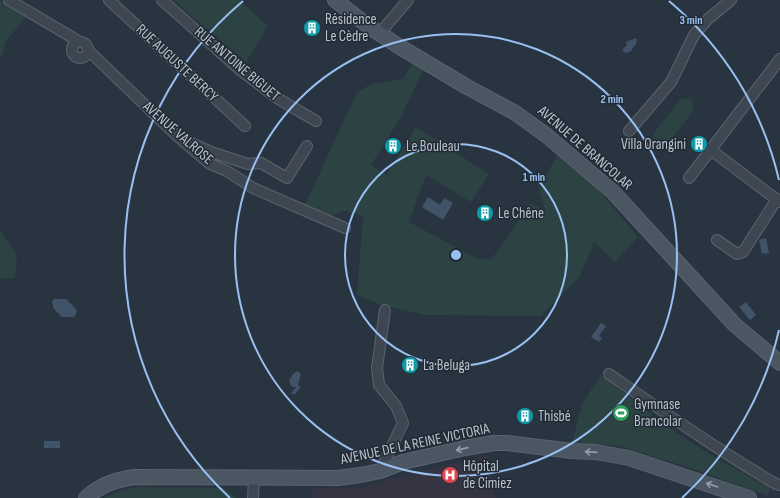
<svg xmlns="http://www.w3.org/2000/svg" width="780" height="498" font-family="'Sofia Sans Condensed',sans-serif">
<style>
.medical{fill:#353442}
.green{fill:#2c4243}
.water{fill:#405369}
.lines{fill:none;stroke-linecap:round;stroke-linejoin:round}
.street-casing{stroke:#5b646e;stroke-width:12}
.secondary-casing{stroke:#5b646e;stroke-width:16}
.street{stroke:#3d4651;stroke-width:10}
.secondary{stroke:#4b5663;stroke-width:14}
.oneway{stroke:#939ca7}
.ring{fill:none;stroke:#98c0f1;stroke-width:2}
.labels{text-anchor:middle;dominant-baseline:central;stroke-width:3;stroke-linejoin:round;paint-order:stroke}
.poi-label{font-size:15px;fill:#bac1cb;stroke:#212b36;text-anchor:start}
.street-label{font-size:15px;fill:#bac1cb;stroke:#212b36}
.centre{fill:#98c0f1;stroke:#212b36;stroke-width:2}
.ring-label{font-size:12px;text-anchor:middle;font-weight:bold;fill:#98c0f1;stroke:#212b36;stroke-width:3;stroke-linejoin:round;paint-order:stroke}
</style>
<rect width="100%" height="100%" fill="#293441"/>
<!-- medical -->
<path class="medical" d="M 489,455 L 494,493 L 496,498 L 312,498 L 312,488 L 361,488 L 386,480 Z"/>
<!-- green -->
<path class="green" d="M 0,0 L 27,16 L 6,41 C 3,48 5,51 0,58 Z
M 173,0 L 239,0 L 268,26 L 246,62 Z
M 412,64 L 423,70 L 401,117 L 371,165 L 386,175 L 416,127 L 489,174 L 471,202 L 426,175 L 409,222 L 476,258 L 491,260 L 531,203 L 545,210 L 539,189 L 557,155 L 597,188 L 638,237 L 615,262 L 594,242 L 580,276 L 541,316 L 426,315 L 382,305 L 357,295 L 363,216 L 345,211 L 329,216 L 304,207 L 357,92 L 372,84 L 403,79 Z
M 689,98 L 692,101 L 694,110 L 666,146 L 656,146 C 652,142 653,138 654,133 L 679,101 L 682,99 Z
M 0,231 L 17,254 L 15,278 L 0,279 Z
M 601,375 L 665,425 L 711,455 L 770,488 L 768,496 L 690,468 L 619,446 L 572,442 L 583,402 Z
M 137,487 L 224,488 L 236,498 L 105,498 L 116,492 Z"/>
<!-- water -->
<path class="water" d="M 636,38 L 637,42 L 631,51 L 626,53 L 622,50 L 627,45 L 626,42 Z
M 428,197 L 440,205 L 444,198 L 453,203 L 443,220 L 422,207 Z
M 766,238 L 769,253 L 762,254 L 759,240 Z
M 54,299 L 66,299 L 75,308 L 77,312 L 74,317 L 62,317 L 54,309 L 52,302 Z
M 746,302 L 756,315 L 750,320 L 739,307 Z
M 601,323 L 606,326 L 599,336 L 602,338 L 599,342 L 591,337 Z
M 297,371 L 301,374 L 298,385 L 301,387 L 295,394 L 291,394 L 296,387 L 292,387 L 289,381 L 293,374 Z
M 44,441 L 60,441 L 60,448 L 44,448 Z"/>
<g class="lines">
<!-- street casing -->
<g class="street-casing">
<path id="street" d="M 9,0 L 80,42
M 109,0 L 245,126
M 162,0 L 239,69 L 277,98 L 316,121
M 379,34 L 408,0
M72 50a8 8 0 1 1 16 0a8 8 0 1 1-16 0Z
M 89,51 L 177,136 L 210,164 L 227,171 L 253,188 L 345,228
M 629,131 L 671,82 L 694,35 L 708,19 L 731,0
M 189,142 L 211,152 L 248,164 L 261,163 L 287,178 L 307,146
M 711,150 L 780,202
M 689,178 L 780,59
M 717,240 L 737,254 L 743,252 L 777,199
M 609,374 C 664,412 718,450 776,484 L 780,485
M 380,471 L 403,423 L 396,406 L 379,385 L 377,368 L 385,310
M 253,498 L 254,478"/>
</g>
<!-- secondary casing -->
<g class="secondary-casing">
<path id="secondary" d="M 335,0 L 368,26 L 400,47 L 469,88 L 514,112 L 546,135 L 613,192 L 735,325 L 780,363
M 86,498 C 100,485 115,480 134,477 L 338,478 L 361,475 L 380,471 L 403,462 L 465,448 L 494,443 L 507,443 L 572,451 L 596,452 L 629,458 L 749,498"/>
</g>
<!-- street -->
<use href="#street" class="street"/>
<!-- secondary -->
<use href="#secondary" class="secondary"/>
</g>
<!-- one-way arrows -->
<defs><path id="oneway-shaft" d="M-6 0H5M1.5-3L5.5 0L1.5 3" fill="none" stroke-width="1.6" stroke-linecap="round" stroke-linejoin="round"/></defs>
<g class="oneway">
<use href="#oneway-shaft" transform="translate(462 449) rotate(167)"/>
<use href="#oneway-shaft" transform="translate(591 452) rotate(-176)"/>
<use href="#oneway-shaft" transform="translate(712 485) rotate(-161)"/>
</g>
<!-- distance rings -->
<g class="ring">
<circle cx="456" cy="255" r="111"/>
<circle cx="456" cy="255" r="221"/>
<path d="M779 330A332 332 0 0 1 682 498M230 498A332 332 0 0 1 243 1M669 1A332 332 0 0 1 779 180"/>
</g>
<!-- icons -->
<defs>
<g id="building-disc" transform="scale(0.9)"><circle r="9.5" fill="#0f9aa8" stroke="#212b36"/><path d="M-4-6H4V6H1V3H-1V6H-4ZM-2.5-4.3h1.7v1.8h-1.7ZM.8-4.3h1.7v1.8H.8ZM-2.5-1h1.7V.8h-1.7ZM.8-1h1.7V.8H.8Z" fill="#fff"/></g>
<g id="stadium-disc" transform="scale(0.9)"><circle r="9.5" fill="#2e9e5b" stroke="#212b36"/><path d="M0-5a6.5 5 0 1 0 0 10a6.5 5 0 1 0 0-10ZM-3.5-1.8h7v3.6h-7Z" fill="#fff"/></g>
<g id="hospital-disc" transform="scale(0.9)"><circle r="9.5" fill="#e0444e" stroke="#212b36"/><path d="M-5-5h3v3.5h4V-5h3V5h-3V1.5h-4V5h-3Z" fill="#fff"/></g>
</defs>
<g fill-rule="evenodd">
<use href="#building-disc" x="312" y="28"/>
<use href="#building-disc" x="699" y="144"/>
<use href="#building-disc" x="393" y="146"/>
<use href="#building-disc" x="485" y="213"/>
<use href="#building-disc" x="410" y="365"/>
<use href="#stadium-disc" x="621" y="413"/>
<use href="#building-disc" x="525" y="416"/>
<use href="#hospital-disc" x="450" y="475"/>
</g>
<g class="labels">
<!-- poi labels -->
<g class="poi-label">
<text x="325" y="19">Résidence<tspan x="325" dy="17">Le Cèdre</tspan></text>
<text x="686" y="144" text-anchor="end">Villa Orangini</text>
<text x="406" y="146">Le Bouleau</text>
<text x="498" y="213">Le Chêne</text>
<text x="423" y="365">La Beluga</text>
<text x="634" y="404">Gymnase<tspan x="634" dy="17">Brancolar</tspan></text>
<text x="538" y="416">Thisbé</text>
<text x="463" y="466">Hôpital<tspan x="463" dy="17">de Cimiez</tspan></text>
</g>
<!-- street labels -->
<g class="street-label">
<text transform="translate(177 63) rotate(43)">RUE AUGUSTE BERCY</text>
<text transform="translate(237 64) rotate(40)">RUE ANTOINE BIGUET</text>
<text transform="translate(178 133) rotate(41)">AVENUE VALROSE</text>
<text transform="translate(585 148) rotate(41)">AVENUE DE BRANCOLAR</text>
<text transform="translate(415 444) rotate(-12)">AVENUE DE LA REINE VICTORIA</text>
</g>
</g>
<circle cx="456" cy="255" r="6" class="centre"/>
<g class="ring-label">
<text x="691" y="24">3 min</text>
<text x="612" y="103">2 min</text>
<text x="534" y="181">1 min</text>
</g>
</svg>
